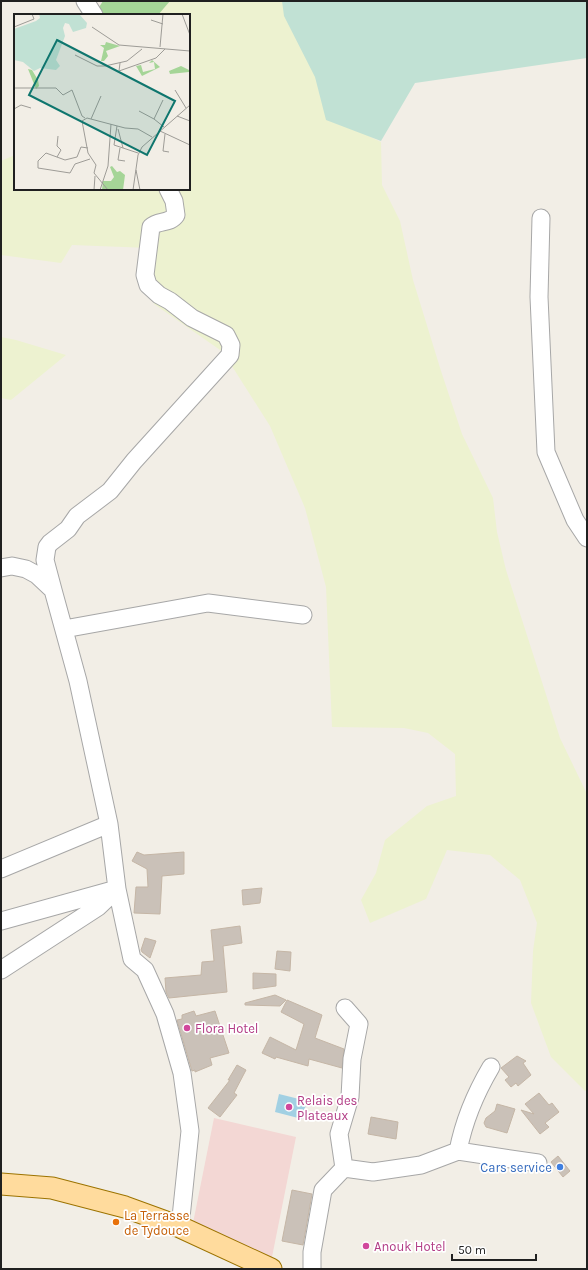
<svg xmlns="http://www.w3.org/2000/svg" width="588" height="1270" font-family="Karla,sans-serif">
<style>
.commercial{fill:#f3d7d4}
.farmland{fill:#edf2d0}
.forest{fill:#a5d597}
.wetland{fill:#c1e1d4}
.water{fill:#a2d0e3}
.building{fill:#cac1b8;stroke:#c5b6a6}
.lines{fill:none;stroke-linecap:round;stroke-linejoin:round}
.minor-casing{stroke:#a7a7a7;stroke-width:19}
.major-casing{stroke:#9c7300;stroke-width:23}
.minor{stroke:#fff;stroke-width:17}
.major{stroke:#ffdb9d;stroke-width:21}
.hotel-dot{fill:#d1479c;stroke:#fff;stroke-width:1.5}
.shop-dot{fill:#3f7fe0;stroke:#fff;stroke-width:1.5}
.food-dot{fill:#e8710a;stroke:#fff;stroke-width:1.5}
.labels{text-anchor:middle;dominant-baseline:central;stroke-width:3.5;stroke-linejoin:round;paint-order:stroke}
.hotel-label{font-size:13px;fill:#b23c85;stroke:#fff;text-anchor:start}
.shop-label{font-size:13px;fill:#366cbe;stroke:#fff;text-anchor:end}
.food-label{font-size:13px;fill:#c56008;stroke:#fff;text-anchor:start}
.inset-road{fill:none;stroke:#9e9c97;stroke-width:1}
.view{fill:#0f766e;fill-opacity:0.15;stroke:#0f766e;stroke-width:2}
.inset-edge{fill:none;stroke:#202020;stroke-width:2}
</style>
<rect width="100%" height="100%" fill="#f2eee6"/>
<!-- commercial -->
<path class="commercial" d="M 214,1118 L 296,1137 L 271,1262 L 192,1228 Z"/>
<!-- farmland -->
<path class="farmland" d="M 168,1 L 287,1 L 317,75 L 328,116 L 381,142 L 382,185 L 400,221 L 413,280 L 441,371 L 462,434 L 493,498 L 497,532 L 506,570 L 560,738 L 587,794 L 587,1090 L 585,1091 L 551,1057 L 531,1003 L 533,951 L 537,923 L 520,880 L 490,855 L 447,850 L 426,899 L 370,923 L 361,900 L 376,873 L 385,840 L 427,806 L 456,796 L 455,754 L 428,733 L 404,728 L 332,727 L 326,587 L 305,508 L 270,426 L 223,352 L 154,304 L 149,248 L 72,245 L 61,263 L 1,255 L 1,161 L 15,155 L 15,189 L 189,189 L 189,15 L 156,15 Z
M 1,337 L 16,340 L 66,355 L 11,400 L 1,398 Z"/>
<!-- forest -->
<path class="forest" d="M 103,1 L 170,1 L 158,15 L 94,15 Z"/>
<!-- wetland -->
<path class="wetland" d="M 282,1 L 587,1 L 587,58 L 415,83 L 381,141 L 326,120 L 315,77 L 284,16 Z"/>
<!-- water -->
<path class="water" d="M 279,1094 L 307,1101 L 302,1119 L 275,1112 Z"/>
<!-- building -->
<path class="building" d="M 137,852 L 144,855 L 184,852 L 184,874 L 162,876 L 160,914 L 134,913 L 136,887 L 148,887 L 147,869 L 132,861 Z
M 262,888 L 260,903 L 243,905 L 242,890 Z
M 240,926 L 242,943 L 223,946 L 227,992 L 169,998 L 166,992 L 165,978 L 201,975 L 202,962 L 214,961 L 211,930 Z
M 145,938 L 156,941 L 150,958 L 142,952 L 141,950 Z
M 277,951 L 291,952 L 290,971 L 275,969 Z
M 253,973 L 276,974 L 276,986 L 253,989 Z
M 275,995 L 286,1000 L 280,1006 L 245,1005 L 245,1003 Z
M 287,1000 L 322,1015 L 315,1038 L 344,1049 L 342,1068 L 309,1059 L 308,1066 L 276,1057 L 275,1059 L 262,1053 L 270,1037 L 296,1050 L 304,1024 L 281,1012 Z
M 194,1011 L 196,1016 L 215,1011 L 229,1053 L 210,1058 L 212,1065 L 195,1072 L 195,1070 L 192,1071 L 177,1020 L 182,1019 L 182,1015 Z
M 517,1056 L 526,1061 L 523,1063 L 531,1075 L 518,1086 L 516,1083 L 511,1087 L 505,1080 L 509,1077 L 501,1068 Z
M 237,1065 L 246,1070 L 234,1093 L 237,1095 L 220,1117 L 208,1108 L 230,1080 L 228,1080 Z
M 539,1093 L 549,1105 L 552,1103 L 559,1112 L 545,1123 L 549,1127 L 540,1134 L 521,1110 L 534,1114 L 525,1104 Z
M 497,1104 L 515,1109 L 507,1133 L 486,1127 L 484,1123 L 486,1118 L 495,1111 Z
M 371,1117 L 398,1122 L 396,1139 L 368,1134 Z
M 558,1156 L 570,1171 L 563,1177 L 551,1162 Z
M 292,1190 L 312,1194 L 303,1245 L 282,1241 Z"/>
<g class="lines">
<!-- minor casing -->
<g class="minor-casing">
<path id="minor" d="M 85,1 L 94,15
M 541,218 L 539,297 L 546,452 L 575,520 L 587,538
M 1,568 L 12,566 L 26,569 L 37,575 L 53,590 L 78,681 L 109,824 L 117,889 L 132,959 L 145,970 L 165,1014 L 182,1073 L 190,1131 L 180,1227
M 53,590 L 45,560 L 47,547 L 50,543 L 68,529 L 77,516 L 110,491 L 134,461 L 230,355 L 231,345 L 226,335 L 192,318 L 170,301 L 159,295 L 148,285 L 145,275 L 151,227 C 158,220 170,224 176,215 L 174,201 L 168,189
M 64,629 L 208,603 L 303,615
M 1,869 L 109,824
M 1,921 L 113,890
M 1,970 L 98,907 L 117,889
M 458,1151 C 464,1120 475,1094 491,1067
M 344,1168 L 339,1134 L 350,1097 L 352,1059 L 359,1024 L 345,1008
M 312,1269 L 312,1252 L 323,1190 L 344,1168 L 373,1172 L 421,1165 L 458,1151 L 538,1163"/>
</g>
<!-- major casing -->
<g class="major-casing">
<path id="major" d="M 1,1184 L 52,1188 L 125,1207 L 180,1227 L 271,1269"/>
</g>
<!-- minor -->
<use href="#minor" class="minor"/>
<!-- major -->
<use href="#major" class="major"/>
</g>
<!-- markers -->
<g class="hotel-dot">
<circle cx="187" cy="1028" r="4"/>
<circle cx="289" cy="1107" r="4"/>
<circle cx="366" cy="1246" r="4"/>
</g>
<circle class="shop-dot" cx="560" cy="1167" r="4"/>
<circle class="food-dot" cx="116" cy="1222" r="4"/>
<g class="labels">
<!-- hotel labels -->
<g class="hotel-label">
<text x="195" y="1028">Flora Hotel</text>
<text x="297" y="1100">Relais des<tspan x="297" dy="15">Plateaux</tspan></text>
<text x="374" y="1246">Anouk Hotel</text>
</g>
<!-- shop labels -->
<g class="shop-label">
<text x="552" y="1167">Cars service</text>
</g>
<!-- food labels -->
<g class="food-label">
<text x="124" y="1215">La Terrasse<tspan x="124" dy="15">de Tydouce</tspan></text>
</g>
</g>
<!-- overview -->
<g transform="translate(14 14)">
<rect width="176" height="176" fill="#f2eee6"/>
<path d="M 92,28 L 106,32 L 92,37 L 94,42 L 90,47 L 87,47 L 90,34 L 86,31 L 91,31 ZM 138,46 L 146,53 L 128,62 L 122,52 L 127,51 L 129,58 L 141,55 L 140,48 L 135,49 ZM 167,52 L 175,56 L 175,58 L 156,60 L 155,57 ZM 14,55 L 18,56 L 24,66 L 25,72 L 22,75 ZM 98,152 L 103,158 L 106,157 L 111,161 L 109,176 L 88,176 L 89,167 L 97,167 L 100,163 L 96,153 Z" fill="#a5d597"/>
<path d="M 25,0 L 65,0 L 73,9 L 72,14 L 59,18 L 55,10 L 51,9 L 49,14 L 51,22 L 42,46 L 46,52 L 42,56 L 26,54 L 20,57 L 9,48 L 0,46 L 0,15 L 22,7 L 26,4 Z" fill="#c1e1d4"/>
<path class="inset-road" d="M 168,0 L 176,21M 137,6 L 149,10M 0,13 L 20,5 L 18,0M 78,13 L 105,31 L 176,37M 146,33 L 149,0M 61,41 L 83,52 L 91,52 L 113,47 L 128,35M 106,49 L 105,57 L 142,44 L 151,35M 0,74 L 42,74 L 49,81 L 58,76 L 68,102 L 71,104M 161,76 L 172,94M 149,86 L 140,105 L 150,113M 0,95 L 7,91 L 17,94M 125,97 L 140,105M 163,102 L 176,107M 77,105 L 87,82M 103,112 L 100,131 L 124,139M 104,115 L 109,134M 146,117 L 176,131M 151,120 L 149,137 L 155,138M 74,134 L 67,133 L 63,143 L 51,146 L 32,139 L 24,147 L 24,154 L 56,159 L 61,150 L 76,145M 106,134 L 104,146 L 111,147M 43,143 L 47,136 L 43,132 L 44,122M 122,156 L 126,176M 80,176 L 81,162M 86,176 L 94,152 L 97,110M 94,176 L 80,159 L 82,151 L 74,139 L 68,107 L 73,104 L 111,114 L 124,115 L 138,123M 119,176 L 124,141 L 128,133 L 176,91"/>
<path class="view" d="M 43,26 L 161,87 L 133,141 L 15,81 Z"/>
<rect width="176" height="176" class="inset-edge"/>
</g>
<!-- border -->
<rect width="588" height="1270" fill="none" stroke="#202020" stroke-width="4"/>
<!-- scale -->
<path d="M452 1254v6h84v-6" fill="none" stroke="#202020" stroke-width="2"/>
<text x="458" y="1254" font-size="12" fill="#202020" stroke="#ffffff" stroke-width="3" paint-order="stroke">50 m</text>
</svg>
